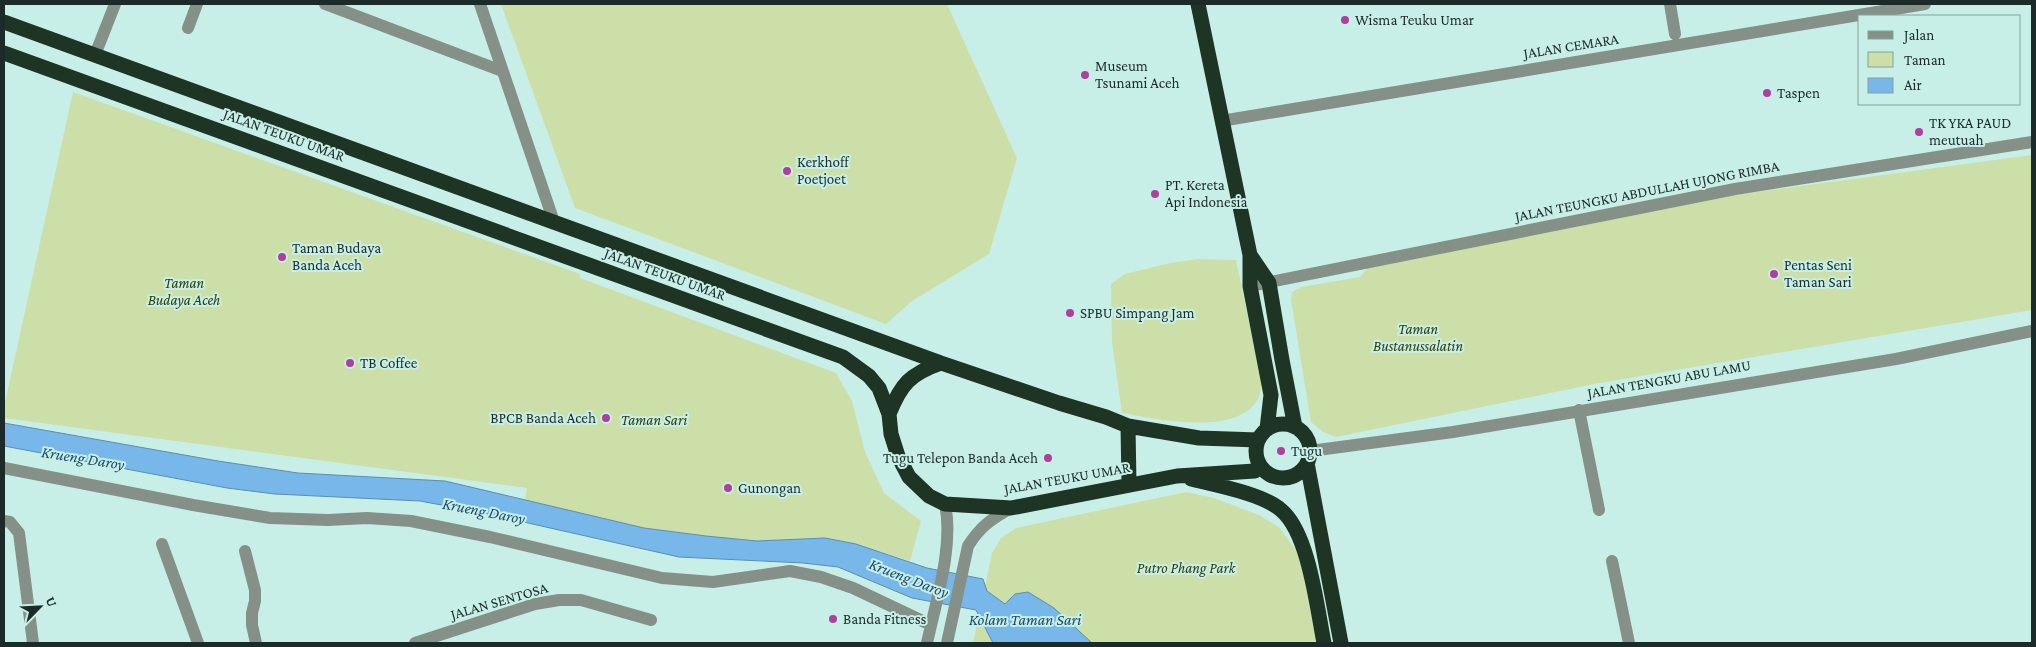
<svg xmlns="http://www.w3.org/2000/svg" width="2036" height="647" font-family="'Crimson Pro',serif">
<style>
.green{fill:#cddfa8}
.water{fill:#78b7e9;stroke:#5c8daf}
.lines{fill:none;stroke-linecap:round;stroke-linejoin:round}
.minor{stroke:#859188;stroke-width:12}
.highway{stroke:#1e3525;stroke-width:15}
.poi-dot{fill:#ae3f9c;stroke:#c8efe7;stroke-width:2}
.labels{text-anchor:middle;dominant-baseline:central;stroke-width:4;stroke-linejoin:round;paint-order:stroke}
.poi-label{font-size:15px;fill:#1c2b29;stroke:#c8efe7;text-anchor:start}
.street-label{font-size:15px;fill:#1c2b29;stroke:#c8efe7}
.park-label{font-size:15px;font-style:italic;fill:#303c06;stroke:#c8efe7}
.water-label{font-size:16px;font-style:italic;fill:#1a496b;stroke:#c8efe7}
</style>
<rect width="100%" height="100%" fill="#c8efe7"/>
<!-- green -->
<path class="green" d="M 501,4 L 947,4 L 1017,158 L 989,254 L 912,301 L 886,324 L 575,208 Z
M 73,92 L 580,274 L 580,278 L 836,373 L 852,401 L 865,452 L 884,493 L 921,521 L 910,561 L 857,544 L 825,538 L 757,541 L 706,536 L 644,528 L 525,500 L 527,488 L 4,418 L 4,407 Z
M 2032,155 L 2032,310 L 1594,384 L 1336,437 L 1323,432 L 1311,422 L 1291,300 L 1292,292 L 1301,287 L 1360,277 L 1372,263 L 1734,195 Z
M 1198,259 L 1236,260 L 1261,378 C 1261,384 1261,392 1259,397 C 1239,438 1157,419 1122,413 L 1112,342 L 1111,284 L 1125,274 L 1170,263 Z
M 1186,492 L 1214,498 L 1259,515 L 1280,528 L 1300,556 L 1317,643 L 973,643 L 992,553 L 1001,538 L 1016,528 Z"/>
<!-- water -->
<path class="water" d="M 4,423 L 218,461 L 298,473 L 445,481 L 644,528 L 706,536 L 757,541 L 825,538 L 856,544 L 927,568 L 983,579 L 987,591 L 1005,604 L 1015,594 L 1028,592 L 1054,608 L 1092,643 L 993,643 L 976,610 L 912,598 L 838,567 L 803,563 L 679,557 L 479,512 L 420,501 L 275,494 L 227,488 L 4,446 Z"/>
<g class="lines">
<!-- minor -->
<path class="minor" d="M 325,4 L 502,71
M 480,4 L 554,222
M 1670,4 L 1675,34
M 188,28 L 197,4
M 95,55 L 115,4
M 1221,121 L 1925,4
M 1250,286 L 1735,189 L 2032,142
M 1579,410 L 1599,510
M 1310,451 L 1453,432 L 1896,359 L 2032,331
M 4,468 L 193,505 L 270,518 L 328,520 L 367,518 L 411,521 L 490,537 L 662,578 L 713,582 L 790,571 L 821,577 L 853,588 L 931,625
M 4,521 L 10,522 L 19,533 L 33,643
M 162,544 L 198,643
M 245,551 L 255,590 L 255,601 L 252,613 L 252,625 L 256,643
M 1612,561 L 1629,643
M 415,643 L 535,604 L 559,600 L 581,600 L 651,620
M 927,643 C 936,601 954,546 945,504
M 947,643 L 968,546 C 980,527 991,519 1011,508"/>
<!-- highway -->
<path class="highway" d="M 1198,4 L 1250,255 L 1250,286 L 1271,395 L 1267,429
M 4,22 L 941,363 L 1059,403 L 1106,417 L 1128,426 L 1199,438 L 1258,440
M 4,53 L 843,357 L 869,376 L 879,388 L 889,414 L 891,434 L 898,456 L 909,477 L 929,496 L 945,504 L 1011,508 L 1177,476 L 1255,471
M 1250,255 L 1269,283 L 1282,360 L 1295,427
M 889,414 C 901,384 910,374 941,363
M1256 451a27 27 0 1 1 54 0a27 27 0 1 1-54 0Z
M 1128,426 L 1129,485
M 1307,463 L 1341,643
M 1191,479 C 1215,485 1263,494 1281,510 C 1309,533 1317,608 1324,643"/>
</g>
<!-- markers -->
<g class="poi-dot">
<circle cx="1345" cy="20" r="5"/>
<circle cx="1085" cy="75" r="5"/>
<circle cx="1767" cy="93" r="5"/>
<circle cx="1919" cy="132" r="5"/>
<circle cx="787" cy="171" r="5"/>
<circle cx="1155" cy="194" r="5"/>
<circle cx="282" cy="257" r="5"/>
<circle cx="1774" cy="274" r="5"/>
<circle cx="1070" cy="313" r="5"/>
<circle cx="350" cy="363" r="5"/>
<circle cx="606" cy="418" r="5"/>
<circle cx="1281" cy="451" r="5"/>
<circle cx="1048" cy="458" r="5"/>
<circle cx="728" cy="488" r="5"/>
<circle cx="833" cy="619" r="5"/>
</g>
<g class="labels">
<!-- poi labels -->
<g class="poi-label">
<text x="1355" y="20">Wisma Teuku Umar</text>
<text x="1095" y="66">Museum<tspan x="1095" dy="17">Tsunami Aceh</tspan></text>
<text x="1777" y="93">Taspen</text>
<text x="1929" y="123">TK YKA PAUD<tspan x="1929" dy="17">meutuah</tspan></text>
<text x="797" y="162">Kerkhoff<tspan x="797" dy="17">Poetjoet</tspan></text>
<text x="1165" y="185">PT. Kereta<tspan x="1165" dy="17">Api Indonesia</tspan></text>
<text x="292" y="248">Taman Budaya<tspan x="292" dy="17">Banda Aceh</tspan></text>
<text x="1784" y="265">Pentas Seni<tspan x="1784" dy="17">Taman Sari</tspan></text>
<text x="1080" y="313">SPBU Simpang Jam</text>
<text x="360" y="363">TB Coffee</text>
<text x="596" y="418" text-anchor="end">BPCB Banda Aceh</text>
<text x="1291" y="451">Tugu</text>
<text x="1038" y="458" text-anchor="end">Tugu Telepon Banda Aceh</text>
<text x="738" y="488">Gunongan</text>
<text x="843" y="619">Banda Fitness</text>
</g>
<!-- street labels -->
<g class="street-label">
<text transform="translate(1571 46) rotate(-9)">JALAN CEMARA</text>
<text transform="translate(284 135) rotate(20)">JALAN TEUKU UMAR</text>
<text transform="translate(1647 191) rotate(-11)">JALAN TEUNGKU ABDULLAH UJONG RIMBA</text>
<text transform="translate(665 274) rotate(20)">JALAN TEUKU UMAR</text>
<text transform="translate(1669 379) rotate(-10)">JALAN TENGKU ABU LAMU</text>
<text transform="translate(1067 478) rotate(-10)">JALAN TEUKU UMAR</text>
<text transform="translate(499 601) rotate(-16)">JALAN SENTOSA</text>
</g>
<!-- park labels -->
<g class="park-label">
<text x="184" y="283">Taman<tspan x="184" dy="17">Budaya Aceh</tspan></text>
<text x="1418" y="329">Taman<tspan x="1418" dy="17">Bustanussalatin</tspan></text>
<text x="654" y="420">Taman Sari</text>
<text x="1186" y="568">Putro Phang Park</text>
</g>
<!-- water labels -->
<g class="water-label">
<text transform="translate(83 458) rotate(9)">Krueng Daroy</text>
<text transform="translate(484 511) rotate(11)">Krueng Daroy</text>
<text transform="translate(909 578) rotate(21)">Krueng Daroy</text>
<text x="1025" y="619">Kolam Taman Sari</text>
</g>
</g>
<!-- border -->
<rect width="2036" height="647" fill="none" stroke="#1c2b29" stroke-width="10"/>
<!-- legend -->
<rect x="1858" y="15" width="162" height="90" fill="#c8efe7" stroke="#83a19b"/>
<rect x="1868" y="31" width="25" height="8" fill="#859188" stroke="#83a19b"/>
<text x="1904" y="40" font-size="15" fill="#1c2b29">Jalan</text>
<rect x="1868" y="52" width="25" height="15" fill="#cddfa8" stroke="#83a19b"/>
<text x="1904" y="65" font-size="15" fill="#1c2b29">Taman</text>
<rect x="1868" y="78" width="25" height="15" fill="#78b7e9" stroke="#83a19b"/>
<text x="1904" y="90" font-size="15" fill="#1c2b29">Air</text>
<!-- north arrow -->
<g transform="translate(40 607) rotate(66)" stroke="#c8efe7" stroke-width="4" paint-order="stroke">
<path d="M0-4L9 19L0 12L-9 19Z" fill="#1c2b29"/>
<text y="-8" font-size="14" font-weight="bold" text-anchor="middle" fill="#1c2b29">U</text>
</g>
</svg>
